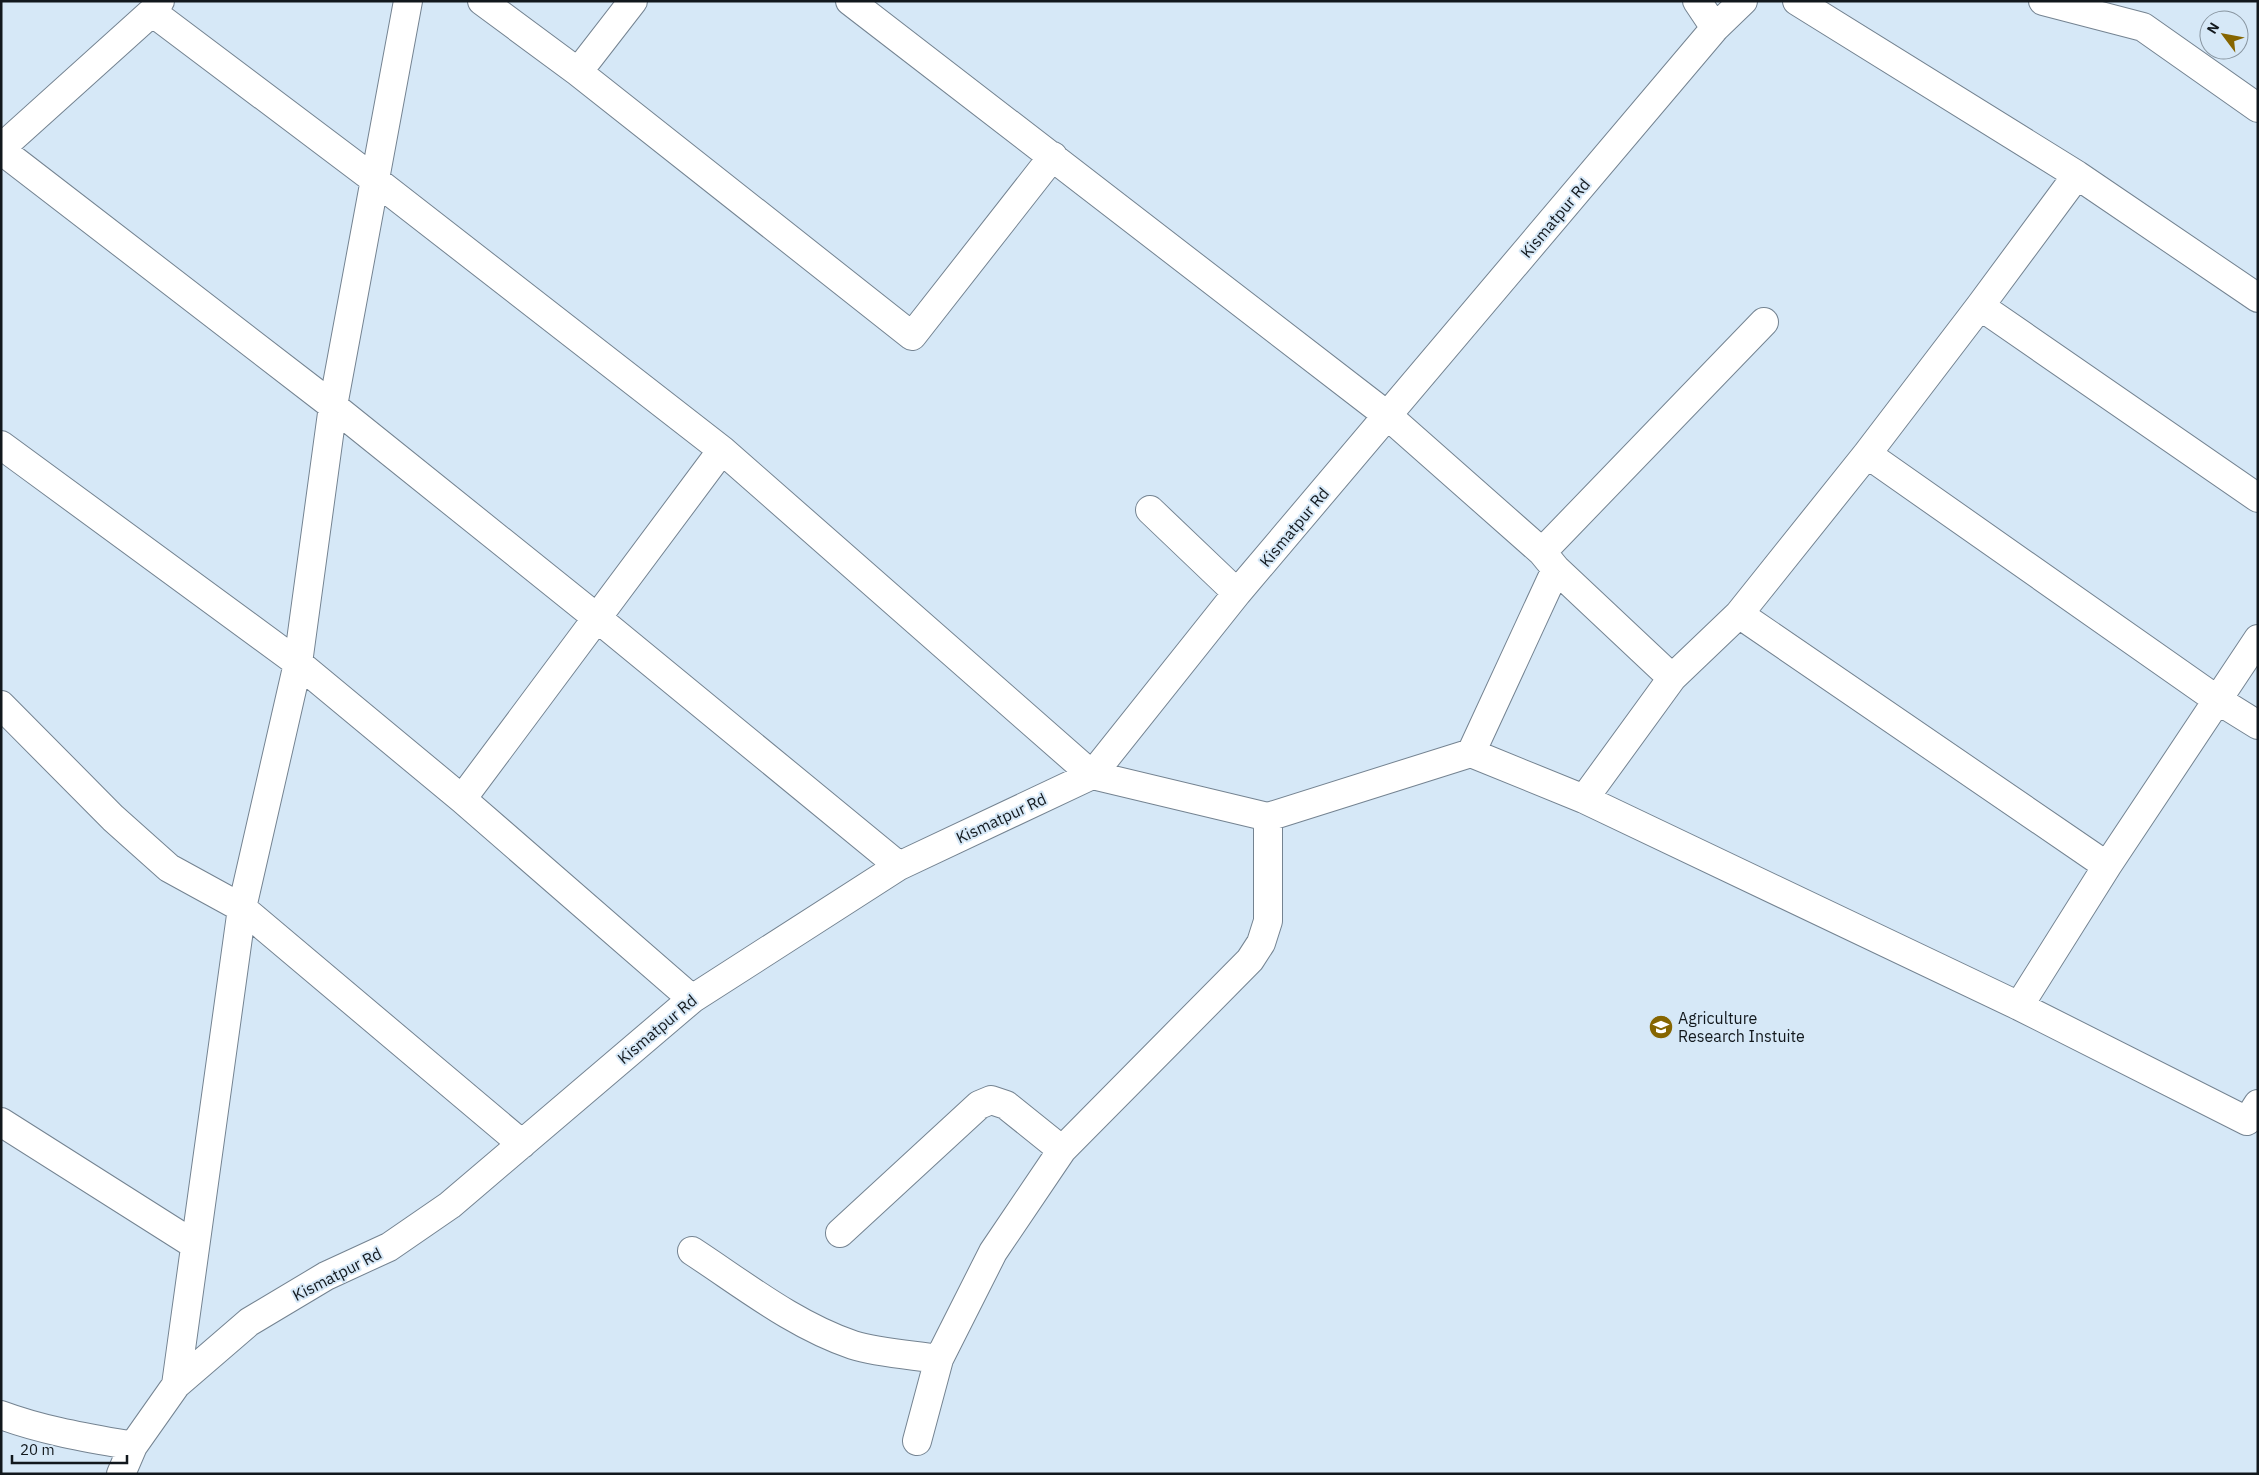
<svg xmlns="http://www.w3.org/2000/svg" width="2259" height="1475" font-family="'IBM Plex Sans',sans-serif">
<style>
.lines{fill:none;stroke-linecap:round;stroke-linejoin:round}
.minor-casing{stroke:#748391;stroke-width:30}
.minor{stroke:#fff;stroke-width:28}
.labels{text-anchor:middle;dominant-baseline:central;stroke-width:4;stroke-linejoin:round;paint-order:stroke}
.street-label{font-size:16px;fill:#12181d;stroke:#d6e8f7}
.poi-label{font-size:16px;fill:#12181d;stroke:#d6e8f7;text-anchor:start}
</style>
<rect width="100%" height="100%" fill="#d6e8f7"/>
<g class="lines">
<!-- minor casing -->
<g class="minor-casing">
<path id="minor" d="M 482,1 L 578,72 L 912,336 L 1053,156
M 850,1 L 1388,416 L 1542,552
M 1697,1 L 1715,28
M 1797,1 L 2077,175 L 2258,298
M 2043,1 L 2143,27 L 2258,108
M 152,12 L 375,180 L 722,450 L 1092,775 L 1268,817 L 1471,753 L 1584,799 L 2019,1006 L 2247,1121 L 2258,1104
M 578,72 L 633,1
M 1,148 L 152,12 L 160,1
M 1,150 L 333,406 L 597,618 L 899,866
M 1980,306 L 2258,498
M 1764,322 L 1542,552 L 1556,569 L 1672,678 L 1739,614 L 1867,454 L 1980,306 L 2077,175
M 1,445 L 298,663 L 462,799 L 692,999
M 1867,454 L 2216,699 L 2258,725
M 1150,510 L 1237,593
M 1739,614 L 2107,866 L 2258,639
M 1,705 L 113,818 L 169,868 L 242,908 L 522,1144
M 1471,753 L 1556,569
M 462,799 L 722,450
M 1584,799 L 1672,678
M 2019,1006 L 2107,866
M 1,1122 L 195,1245
M 840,1233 L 979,1105 L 991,1100 L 1006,1105 L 1062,1150
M 692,1251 C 744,1285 794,1325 853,1345 C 878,1353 913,1355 939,1359
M 176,1385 L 242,908 L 298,663 L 333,406 L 408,1
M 1,1415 C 44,1431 89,1438 133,1446
M 917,1441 L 939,1359 L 993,1252 L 1062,1150 L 1250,960 L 1261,943 L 1268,921 L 1268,817
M 121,1474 L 133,1446 L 176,1385 L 249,1322 L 326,1276 L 389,1247 L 450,1205 L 692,999 L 899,866 L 1092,775 L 1237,593 L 1715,28 L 1743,1"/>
</g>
<!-- minor -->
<use href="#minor" class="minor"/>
</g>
<!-- icons -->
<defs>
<g id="university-disc" transform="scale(1.25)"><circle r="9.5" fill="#866500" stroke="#d6e8f7"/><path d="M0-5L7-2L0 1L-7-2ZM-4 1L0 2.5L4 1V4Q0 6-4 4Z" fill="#fff"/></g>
</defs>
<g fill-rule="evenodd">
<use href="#university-disc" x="1661" y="1027"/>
</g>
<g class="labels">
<!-- street labels -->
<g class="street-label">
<text transform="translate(1555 218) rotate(-50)">Kismatpur Rd</text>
<text transform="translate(1294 527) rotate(-50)">Kismatpur Rd</text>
<text transform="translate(1001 818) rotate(-25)">Kismatpur Rd</text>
<text transform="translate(657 1029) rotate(-40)">Kismatpur Rd</text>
<text transform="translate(337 1274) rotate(-27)">Kismatpur Rd</text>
</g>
<!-- poi labels -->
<g class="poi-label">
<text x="1678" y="1018">Agriculture<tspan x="1678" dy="18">Research Instuite</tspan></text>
</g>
</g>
<!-- border -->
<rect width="2259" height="1475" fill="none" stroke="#12181d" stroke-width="5"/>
<!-- north arrow -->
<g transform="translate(2224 35) rotate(302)"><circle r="24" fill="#d6e8f7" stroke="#8895a0"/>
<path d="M0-4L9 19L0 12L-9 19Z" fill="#866500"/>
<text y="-8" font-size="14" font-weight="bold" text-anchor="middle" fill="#12181d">N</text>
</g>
<!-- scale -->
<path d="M12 1455v8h115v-8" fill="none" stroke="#12181d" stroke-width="2.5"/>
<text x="20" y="1455" font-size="15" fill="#12181d" stroke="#d6e8f7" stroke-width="4" paint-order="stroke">20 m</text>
</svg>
